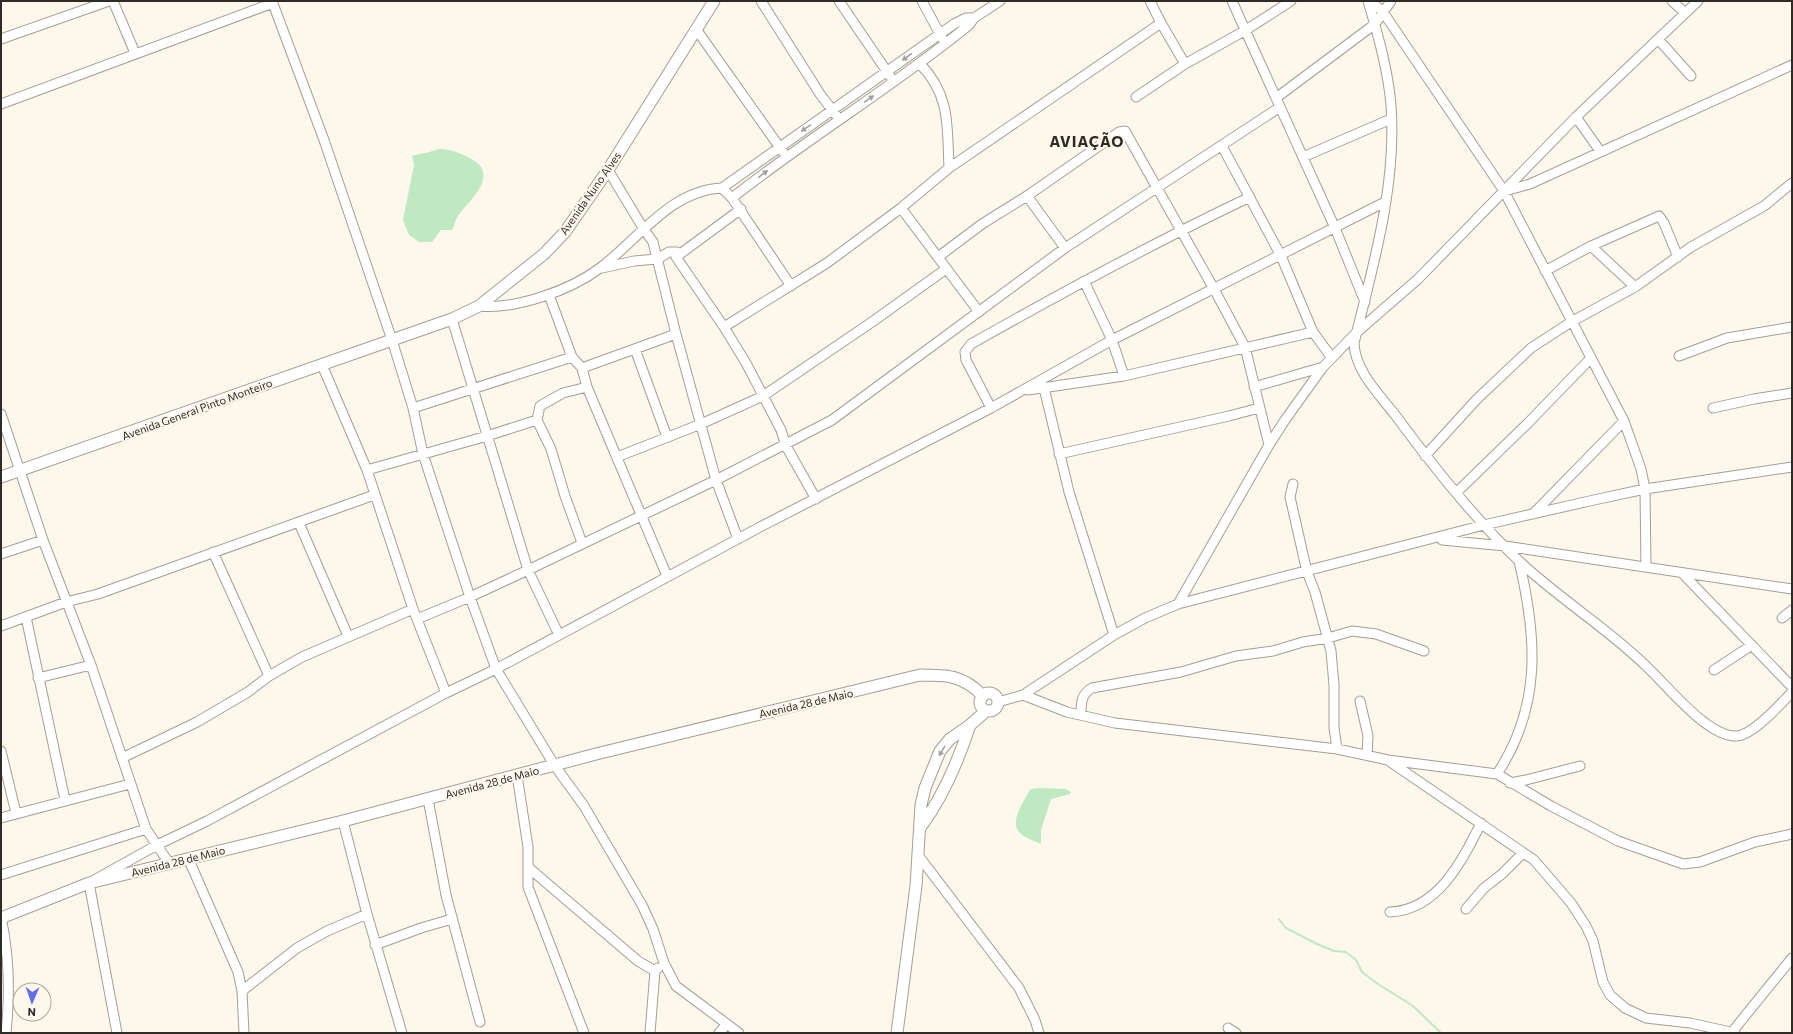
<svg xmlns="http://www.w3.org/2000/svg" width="1793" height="1034" font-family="Commissioner,sans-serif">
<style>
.water{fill:#bee9c1}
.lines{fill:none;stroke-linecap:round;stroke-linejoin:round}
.stream{stroke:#bee9c1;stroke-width:2}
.minor-casing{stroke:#a69e92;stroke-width:11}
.tertiary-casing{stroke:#a69e92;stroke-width:13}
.minor{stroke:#fff;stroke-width:9}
.tertiary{stroke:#fff;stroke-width:11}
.oneway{fill:#a1a09e}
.labels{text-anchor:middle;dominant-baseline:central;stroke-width:4;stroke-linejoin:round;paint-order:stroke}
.street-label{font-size:11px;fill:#2f2c27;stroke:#fef7ec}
.district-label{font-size:15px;font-weight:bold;letter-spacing:1px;fill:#2f2c27;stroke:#fef7ec}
</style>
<rect width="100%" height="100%" fill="#fef7ec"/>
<!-- water -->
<path class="water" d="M 438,149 C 452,149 461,153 473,160 C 500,176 468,201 458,216 C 455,220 454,226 452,230 L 441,230 L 432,242 L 419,242 L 409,235 L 403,220 L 414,165 L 412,156 C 421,153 430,153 438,149 Z
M 1040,788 L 1066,789 L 1071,792 L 1070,794 L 1051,799 L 1041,830 L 1041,844 C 1021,835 1009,832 1020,808 C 1024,801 1026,795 1031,789 Z"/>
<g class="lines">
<!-- stream -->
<path class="stream" d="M 1279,919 L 1286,928 L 1317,944 L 1334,951 L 1346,952 L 1356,960 L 1362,972 L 1378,984 L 1413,1006 L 1441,1033"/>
<!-- minor casing -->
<g class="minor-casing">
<path id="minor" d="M 113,1 L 135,53
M 272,1 L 324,140 L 392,340 L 413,408 L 423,454 L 470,597 L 496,669 L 555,766 L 584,806 L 642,905 L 653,929 L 664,963 L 676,986 L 739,1033
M 761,1 L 820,94 L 836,115
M 839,1 L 890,76
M 922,1 L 942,38
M 1150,1 L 1161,23
M 1232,1 L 1335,228 L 1365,302
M 1368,1 C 1378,35 1388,70 1391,105 C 1397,185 1373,266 1354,343 C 1355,371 1379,394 1396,416 C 1432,465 1474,518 1518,560 C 1558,598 1606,627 1645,665 C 1666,684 1707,737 1736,736 C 1752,736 1781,704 1792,692
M 1371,1 L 1383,12 L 1504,191 L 1624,421 L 1641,469 L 1645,489 L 1646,567
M 1672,1 L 1685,13
M 696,29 L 783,152
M 1,39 L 109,1
M 1658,39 L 1691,76
M 920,64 C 951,95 947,128 949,168
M 1136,97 L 1185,64
M 1276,98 L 1375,24 L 1391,1
M 1,104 L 273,3
M 1576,117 L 1600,151
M 1222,146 L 1281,256 L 1313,332 L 1332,358
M 1303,157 L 1391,119
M 608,170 L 643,228 L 653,242 L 676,334 L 716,480 L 738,539
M 722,188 L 954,24 L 966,18 L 974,18
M 1505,191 L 1530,184 L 1792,65
M 1027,196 L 1065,248
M 732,198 C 809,137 893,87 969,25 L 974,18 L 1000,1
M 901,208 L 979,312
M 1591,246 L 1659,216 L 1664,223 L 1678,257
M 676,257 L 741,209
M 938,257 L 982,224 L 1027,196 L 1119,132 L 1125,131 L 1214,289 L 1245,347 L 1269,445
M 602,268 L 634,261 L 657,259 L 669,252 L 677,252 L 676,257 L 724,327 L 746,363 L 781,430 L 786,446 L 816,499
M 1545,271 L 1591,246 L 1635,287
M 1084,281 L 1112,340 L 1124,376
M 549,295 L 572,357 L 582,368 L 587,387 L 667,576
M 479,306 C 515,310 571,290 600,268 C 638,240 670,190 722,188 L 732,198 L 791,286
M 452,319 L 528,570 L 559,635
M 724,327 L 827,263 L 901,208 L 949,168 L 1161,23 L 1185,64 L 1246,30 L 1291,1
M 635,349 L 667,437
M 1679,356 L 1727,338 L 1792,327
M 322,365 L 367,470 L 413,609 L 446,693
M 582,368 L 676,334
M 1254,387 L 1323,367
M 1044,388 L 1069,492 L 1114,635
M 1028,390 L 1124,376 L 1313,332
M 413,408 L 572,357
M 991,408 L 966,360 L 965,352 L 971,344 C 1063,292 1155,242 1250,197
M 1713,408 L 1754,399 L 1792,393
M 1,414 L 43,540 L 91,665 L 146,829 L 169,863
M 537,420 L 540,406 L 563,393 L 587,387
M 1059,454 L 1229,416 L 1259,408
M 1425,456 L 1477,399 L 1531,348 L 1571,322 L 1635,287 L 1691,247 L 1764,206 L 1792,183
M 617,457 L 701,424 L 763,396 L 872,322 L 946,269
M 367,470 L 487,436 L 537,420 L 551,449 L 565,496 L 582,543
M 1293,484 L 1290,497 L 1307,572 L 1315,592 L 1331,651 L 1334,685 L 1334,728 L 1337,749
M 1457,492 L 1528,423 L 1591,358
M 1533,514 L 1624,421
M 299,523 L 348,636
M 1442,540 L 1505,546 L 1792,589
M 213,552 L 269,676
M 1,554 L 43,540
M 1682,573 L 1792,687
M 1178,604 L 1269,445 L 1285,420 L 1323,367 L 1357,332 L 1418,279 L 1576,117 L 1698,1
M 26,617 L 65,800
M 1782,618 L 1792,610
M 417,619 L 470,597 L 528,570 L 716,480 L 832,420 L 1065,248 L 1280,107
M 1,626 L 66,602 L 98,594 L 374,495
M 1714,670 L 1752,645
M 38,678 L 91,665
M 1023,695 L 1067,712 L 1115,723 L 1337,749 L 1388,760 L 1497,774 L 1551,806 L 1618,841 L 1683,864 L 1700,862 L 1755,842 L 1792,834
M 1360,701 L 1368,736 L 1367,755
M 998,702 L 1023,695 L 1114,635 L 1145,618 L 1178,604 L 1484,525 L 1594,500 L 1645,489 L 1792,467
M 1081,715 C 1081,703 1081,694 1092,688 L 1181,672 L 1236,656 L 1273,651 L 1303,642 L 1328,638 L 1352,631 L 1376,634 L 1424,651
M 1,751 L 16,813
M 122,758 L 197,722 L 248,692 L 269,676 L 302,657 L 413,609
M 1389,761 L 1534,860 L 1571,903 L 1586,926 L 1593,941 L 1603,982 L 1610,995 L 1625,1008 L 1646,1018 L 1690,1023 L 1735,1033
M 1497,774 C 1542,706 1537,637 1519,561
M 517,775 L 528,847 L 528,887 L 584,1033
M 1510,783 L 1526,780 L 1580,766
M 428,799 L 446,895 L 480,1022
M 1,818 L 130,784
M 343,821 L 367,914 L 402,1033
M 918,855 L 1019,988 L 1035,1020 L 1039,1033
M 188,858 L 238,972 L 242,991 L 244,1033
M 529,868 L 638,961 L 655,971
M 1,875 L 146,829
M 1466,909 L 1484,888 L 1502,874 L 1523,853
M 1390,912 C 1438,910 1462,861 1481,823
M 1,917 C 9,954 10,995 6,1033
M 375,945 L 421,928 L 452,919
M 242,991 L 297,948 L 327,931 L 367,914
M 1228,1028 L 1236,1033
M 1732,1032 L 1792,958
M 117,1033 L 89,883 L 157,845 L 207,821 L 446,693 L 496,669 L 760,527 L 991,408 L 1112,340 L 1385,202
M 650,1033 L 655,971 L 658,968
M 719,1033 L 727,1024"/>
</g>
<!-- tertiary casing -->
<g class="tertiary-casing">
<path id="tertiary" d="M 1,477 L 392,340 L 452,319 L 479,306 L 544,254 L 565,232 L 608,170 L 714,1
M980 702a9 9 0 1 1 18 0a9 9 0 1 1-18 0Z
M 920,828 C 943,797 958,762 970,725
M 1,918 L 89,883 L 343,821 L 596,754 L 920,675 C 947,675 963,675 983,696
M 897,1033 L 916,886 L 921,805 L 925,788 L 940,751 L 950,739 L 970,725 L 986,711"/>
</g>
<!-- minor -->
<use href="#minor" class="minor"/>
<!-- tertiary -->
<use href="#tertiary" class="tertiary"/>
</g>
<!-- one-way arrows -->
<defs><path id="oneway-solid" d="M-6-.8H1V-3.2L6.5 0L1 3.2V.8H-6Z"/></defs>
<g class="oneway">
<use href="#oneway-solid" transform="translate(907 57) rotate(144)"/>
<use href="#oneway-solid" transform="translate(869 99) rotate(-35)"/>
<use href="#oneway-solid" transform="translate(806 128) rotate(145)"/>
<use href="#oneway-solid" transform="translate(763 174) rotate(-37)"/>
<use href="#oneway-solid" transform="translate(942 751) rotate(121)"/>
</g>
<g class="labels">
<!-- street labels -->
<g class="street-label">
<text transform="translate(590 193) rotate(-55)">Avenida Nuno Alves</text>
<text transform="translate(197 409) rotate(-20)">Avenida General Pinto Monteiro</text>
<text transform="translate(806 703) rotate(-13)">Avenida 28 de Maio</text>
<text transform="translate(492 782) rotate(-15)">Avenida 28 de Maio</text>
<text transform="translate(178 861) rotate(-14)">Avenida 28 de Maio</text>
</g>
<!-- district labels -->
<g class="district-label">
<text x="1087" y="141">AVIAÇÃO</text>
</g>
</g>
<!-- border -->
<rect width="1793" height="1034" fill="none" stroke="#2f2c27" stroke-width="4"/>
<!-- north arrow -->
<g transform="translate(32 1002) rotate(182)"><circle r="19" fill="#fef7ec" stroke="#aba69d"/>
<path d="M0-3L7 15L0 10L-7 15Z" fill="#6170e8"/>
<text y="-6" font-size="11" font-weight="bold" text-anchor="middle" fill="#2f2c27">N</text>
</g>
</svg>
